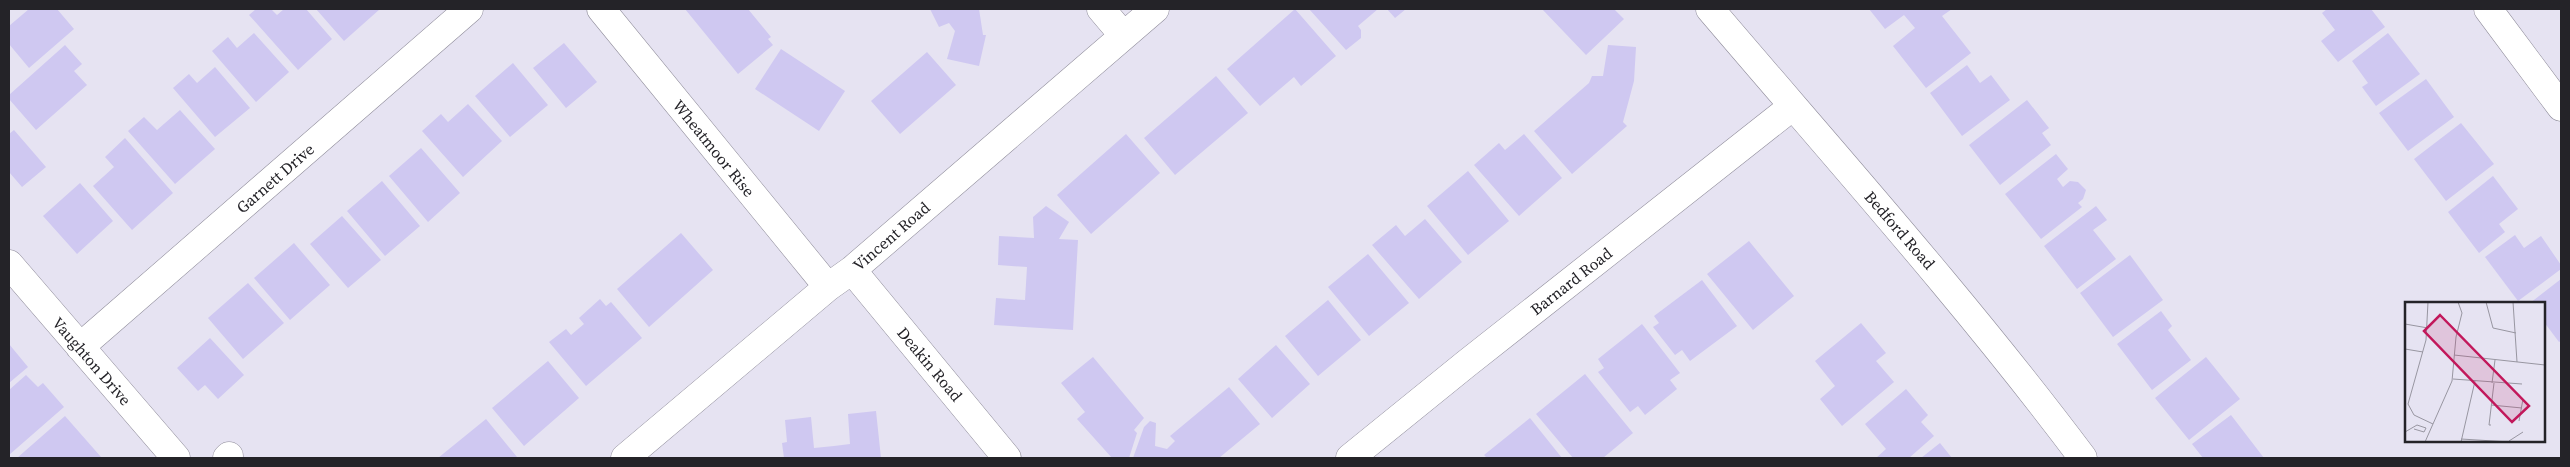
<svg xmlns="http://www.w3.org/2000/svg" width="2570" height="467" font-family="'Source Serif 4',serif">
<style>
.building{fill:#cfc8f1}
.lines{fill:none;stroke-linecap:round;stroke-linejoin:round}
.minor-casing{stroke:#8e8b99;stroke-width:29}
.minor{stroke:#fff;stroke-width:28}
.labels{text-anchor:middle;dominant-baseline:central;stroke-width:5;stroke-linejoin:round;paint-order:stroke}
.street-label{font-size:16px;fill:#242328;stroke:#fff}
.inset-road{fill:none;stroke:#9896a1;stroke-width:1}
.view{fill:#c2185b;fill-opacity:0.15;stroke:#c2185b;stroke-width:2.5}
.inset-edge{fill:none;stroke:#242328;stroke-width:2.5}
</style>
<rect width="100%" height="100%" fill="#e6e3f2"/>
<!-- building -->
<path class="building" d="M 29,9 L 57,9 L 74,29 L 29,68 L 9,44 L 9,26 Z
M 256,9 L 271,9 L 277,15 L 284,9 L 306,9 L 332,39 L 298,70 L 249,15 Z
M 316,9 L 380,9 L 344,41 Z
M 685,9 L 748,9 L 771,37 L 768,39 L 773,45 L 738,74 Z
M 930,9 L 979,9 L 983,35 L 986,35 L 979,66 L 947,59 L 955,31 L 949,23 L 939,27 Z
M 1295,9 L 1336,56 L 1301,86 L 1294,77 L 1260,106 L 1227,69 Z
M 1309,9 L 1378,9 L 1358,26 L 1361,30 L 1361,38 L 1346,50 Z
M 1387,9 L 1406,9 L 1395,18 Z
M 1542,9 L 1614,9 L 1624,19 L 1586,55 Z
M 1869,9 L 1952,9 L 1942,16 L 1971,53 L 1926,88 L 1893,46 L 1915,28 L 1904,15 L 1885,29 Z
M 2327,9 L 2371,9 L 2385,27 L 2338,62 L 2321,41 L 2335,30 L 2322,13 Z
M 254,33 L 289,72 L 256,102 L 212,51 L 228,37 L 237,48 Z
M 2388,33 L 2420,74 L 2376,106 L 2362,87 L 2368,83 L 2352,61 Z
M 564,43 L 597,82 L 566,108 L 533,68 Z
M 65,45 L 82,64 L 74,71 L 87,85 L 36,130 L 9,99 L 9,95 Z
M 1608,45 L 1636,47 L 1634,81 L 1623,122 L 1627,126 L 1572,174 L 1534,131 L 1589,83 L 1592,76 L 1603,76 Z
M 781,49 L 845,91 L 819,131 L 755,89 Z
M 927,52 L 956,85 L 900,134 L 871,101 Z
M 513,63 L 548,105 L 510,137 L 475,96 Z
M 1967,65 L 1980,83 L 1991,75 L 2010,100 L 1962,136 L 1930,93 Z
M 215,67 L 250,108 L 215,137 L 173,88 L 189,74 L 197,83 Z
M 1216,76 L 1248,113 L 1175,175 L 1144,138 Z
M 2426,79 L 2454,117 L 2408,151 L 2379,113 Z
M 2027,100 L 2049,128 L 2042,133 L 2051,145 L 2000,185 L 1969,145 Z
M 468,104 L 502,141 L 463,177 L 422,131 L 441,114 L 448,122 Z
M 180,110 L 215,149 L 175,184 L 128,131 L 144,117 L 157,130 Z
M 2461,123 L 2494,164 L 2446,201 L 2414,159 Z
M 14,130 L 46,167 L 22,187 L 9,172 L 9,134 Z
M 1126,134 L 1160,173 L 1091,234 L 1057,195 Z
M 1524,134 L 1562,178 L 1519,216 L 1474,165 L 1499,143 L 1505,150 Z
M 125,138 L 173,193 L 132,230 L 93,186 L 114,167 L 105,157 Z
M 421,148 L 460,193 L 428,222 L 389,176 Z
M 2056,154 L 2068,169 L 2057,179 L 2063,187 L 2070,181 L 2078,182 L 2086,190 L 2083,199 L 2078,203 L 2082,207 L 2041,239 L 2005,194 Z
M 1468,171 L 1509,221 L 1468,255 L 1427,206 Z
M 2493,176 L 2518,209 L 2499,224 L 2505,232 L 2479,253 L 2448,212 Z
M 382,181 L 420,226 L 385,256 L 347,211 Z
M 80,183 L 113,221 L 77,254 L 43,216 Z
M 1046,206 L 1069,222 L 1059,239 L 1078,240 L 1073,330 L 994,325 L 996,298 L 1025,300 L 1027,267 L 998,265 L 999,236 L 1034,238 L 1033,217 Z
M 2096,206 L 2107,220 L 2093,230 L 2116,259 L 2077,289 L 2044,246 Z
M 342,216 L 381,260 L 348,288 L 310,244 Z
M 1425,219 L 1462,262 L 1419,299 L 1372,245 L 1396,225 L 1405,236 Z
M 681,233 L 713,270 L 649,327 L 617,289 Z
M 2515,235 L 2524,248 L 2541,236 L 2561,265 L 2561,269 L 2518,301 L 2485,257 Z
M 1749,241 L 1794,296 L 1753,330 L 1707,274 Z
M 294,243 L 330,285 L 290,320 L 254,278 Z
M 1368,254 L 1409,303 L 1369,336 L 1328,287 Z
M 2130,255 L 2163,300 L 2113,337 L 2080,293 Z
M 2561,279 L 2561,341 L 2559,342 L 2544,322 L 2544,303 L 2530,303 Z
M 1702,280 L 1737,326 L 1690,361 L 1682,350 L 1675,355 L 1653,327 L 1659,323 L 1654,316 Z
M 248,283 L 284,323 L 243,359 L 208,318 Z
M 600,299 L 606,306 L 611,302 L 642,338 L 586,386 L 549,342 L 566,329 L 571,335 L 584,324 L 579,318 Z
M 1328,300 L 1361,340 L 1318,376 L 1285,336 Z
M 2161,311 L 2172,326 L 2168,330 L 2191,360 L 2152,390 L 2117,344 Z
M 1861,323 L 1886,353 L 1876,361 L 1894,382 L 1842,426 L 1820,399 L 1835,386 L 1815,361 Z
M 1642,324 L 1680,373 L 1670,380 L 1677,389 L 1645,415 L 1638,406 L 1630,412 L 1598,372 L 1604,368 L 1598,359 Z
M 210,338 L 244,375 L 218,399 L 205,385 L 198,391 L 177,368 Z
M 9,344 L 28,367 L 9,383 Z
M 1276,345 L 1310,384 L 1272,418 L 1238,379 Z
M 1093,357 L 1144,418 L 1134,430 L 1137,433 L 1129,458 L 1112,458 L 1077,419 L 1085,412 L 1061,383 Z
M 2206,357 L 2240,399 L 2189,440 L 2155,398 Z
M 548,361 L 579,398 L 524,446 L 492,408 Z
M 1585,374 L 1633,433 L 1603,458 L 1573,458 L 1536,414 Z
M 26,375 L 38,387 L 43,383 L 64,407 L 9,455 L 9,390 Z
M 1229,387 L 1260,424 L 1219,458 L 1133,458 L 1144,427 L 1150,421 L 1156,423 L 1155,446 L 1167,449 L 1175,441 L 1170,436 Z
M 1906,389 L 1928,415 L 1921,422 L 1934,436 L 1909,458 L 1876,458 L 1886,449 L 1865,424 Z
M 876,411 L 881,458 L 784,458 L 782,443 L 787,442 L 785,420 L 811,417 L 814,448 L 834,446 L 850,444 L 848,414 Z
M 2231,415 L 2264,458 L 2203,458 L 2192,444 Z
M 65,416 L 101,457 L 17,458 Z
M 1530,418 L 1562,458 L 1487,458 L 1484,455 Z
M 486,419 L 517,457 L 515,458 L 438,458 Z
M 1940,443 L 1952,458 L 1921,458 Z"/>
<g class="lines">
<!-- minor casing -->
<g class="minor-casing">
<path id="minor" d="M 601,9 L 828,287
M 1101,9 L 1123,35
M 1710,9 C 1836,157 1966,302 2083,458
M 2488,9 L 2561,107
M 9,264 L 176,458
M 852,270 L 1007,458
M 80,347 L 469,9
M 227,458 L 229,456
M 625,458 L 828,287 L 852,270 L 1155,9
M 1350,458 L 1466,364 L 1793,106"/>
</g>
<!-- minor -->
<use href="#minor" class="minor"/>
</g>
<g class="labels">
<!-- street labels -->
<g class="street-label">
<text transform="translate(714 148) rotate(51)">Wheatmoor Rise</text>
<text transform="translate(275 178) rotate(-41)">Garnett Drive</text>
<text transform="translate(1900 230) rotate(49)">Bedford Road</text>
<text transform="translate(891 236) rotate(-41)">Vincent Road</text>
<text transform="translate(1571 281) rotate(-38)">Barnard Road</text>
<text transform="translate(92 361) rotate(49)">Vaughton Drive</text>
<text transform="translate(930 364) rotate(50)">Deakin Road</text>
</g>
</g>
<!-- overview -->
<g transform="translate(2405 302)">
<rect width="140" height="140" fill="#e6e3f2"/>
<path class="inset-road" d="M 23,0 L 21,38 L 3,102 L 9,113 L 28,122M 81,0 L 88,26 L 111,31M 108,0 L 112,60M 0,22 L 23,26M 0,47 L 18,50M 49,53 L 140,63M 48,77 L 117,82M 87,81 L 90,58M 86,103 L 117,106M 114,119 L 118,97M 86,123 L 84,123 L 89,81M 0,130 L 12,123 L 21,126 L 19,130 L 9,127M 56,137 L 105,140M 104,139 L 118,130M 20,140 L 47,79 L 51,35 L 57,11 L 53,0M 56,140 L 70,79"/>
<path class="view" d="M 35,13 L 124,104 L 107,120 L 19,29 Z"/>
<rect width="140" height="140" class="inset-edge"/>
</g>
<!-- border -->
<rect width="2570" height="467" fill="none" stroke="#242328" stroke-width="20"/>
</svg>
